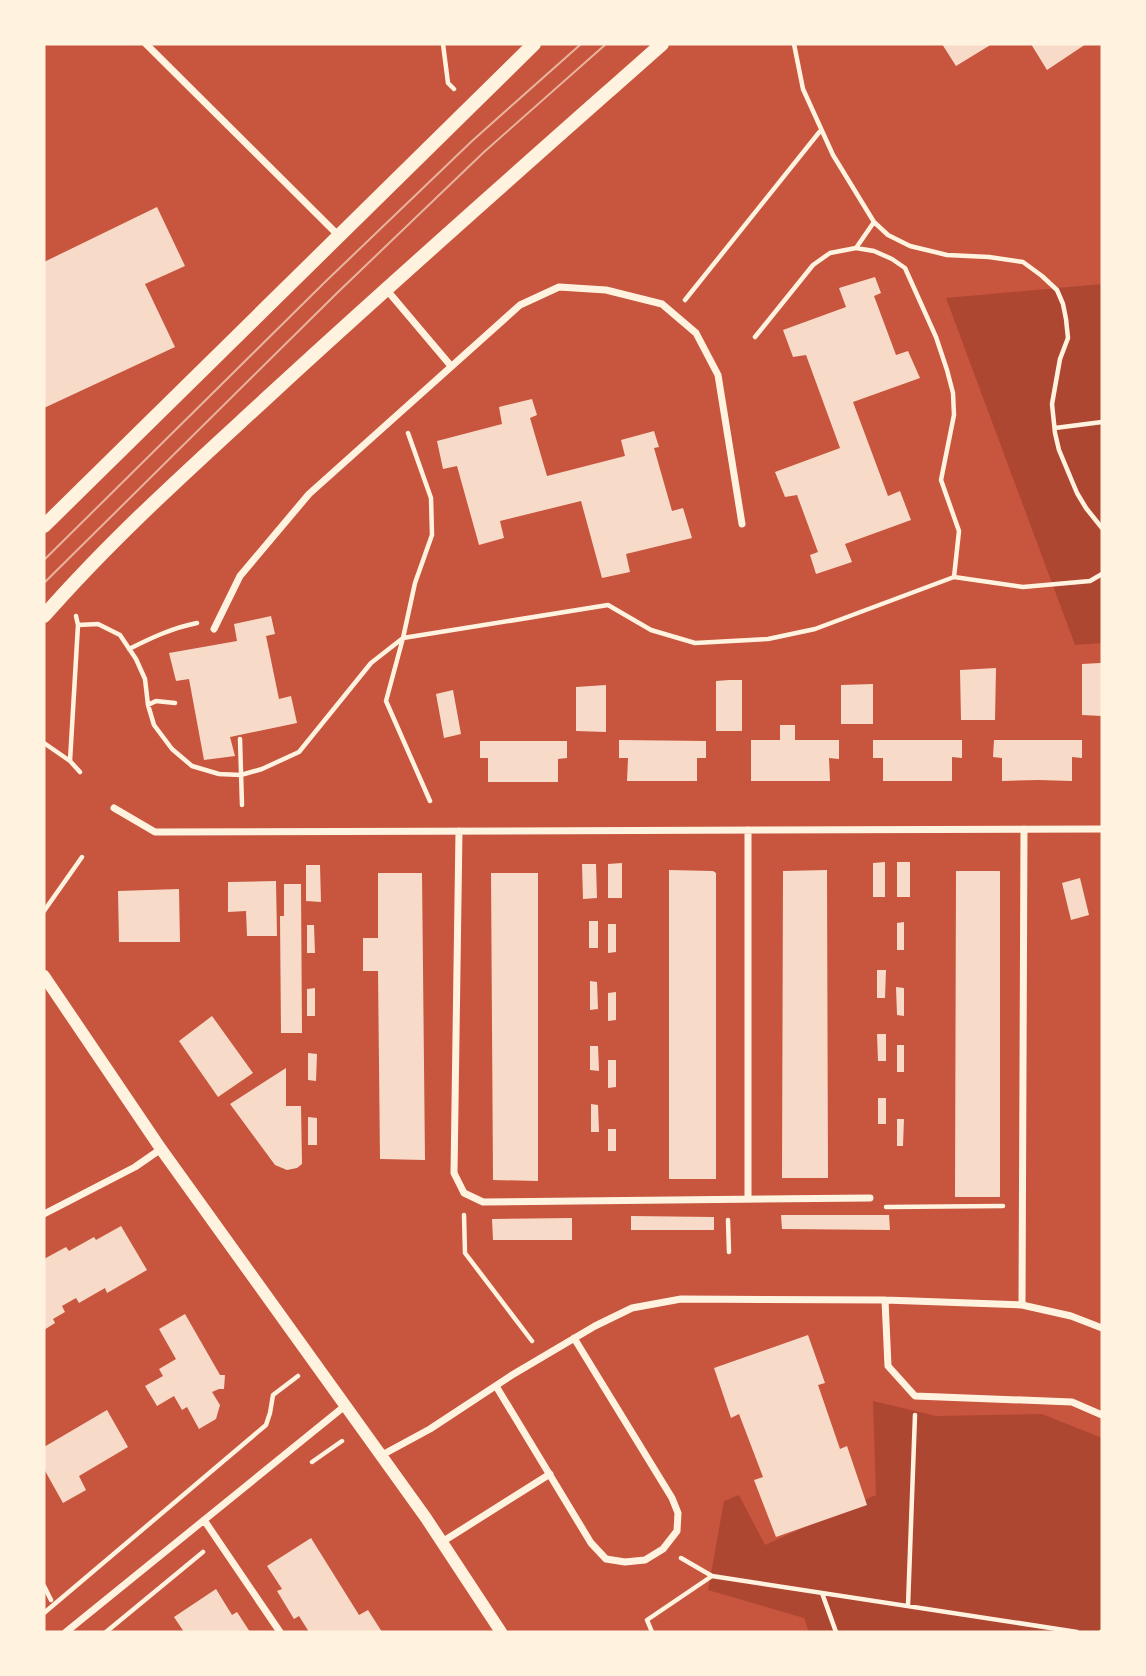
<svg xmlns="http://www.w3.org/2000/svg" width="1146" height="1676" font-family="Karla,sans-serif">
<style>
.green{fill:#ae4732}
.building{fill:#f7dbc8}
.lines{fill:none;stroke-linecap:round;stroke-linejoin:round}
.path{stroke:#fff3e0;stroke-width:4.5}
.minor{stroke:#fff3e0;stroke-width:7}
.tertiary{stroke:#fff3e0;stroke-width:12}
.secondary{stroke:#fff3e0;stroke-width:14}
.tram{stroke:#e9b49f;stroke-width:2}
</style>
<rect width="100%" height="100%" fill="#c8553d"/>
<!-- green -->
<path class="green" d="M 1102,284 L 1102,643 L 1075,645 L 946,298 Z
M 873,1401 L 936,1416 L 1042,1414 L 1102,1438 L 1102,1632 L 809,1632 L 804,1618 L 708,1590 L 724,1501 L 739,1495 L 765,1545 L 876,1495 Z"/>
<!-- building -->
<path class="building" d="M 942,44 L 992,44 L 956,66 Z
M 1031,44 L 1086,44 L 1047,70 Z
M 157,207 L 185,266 L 145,284 L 175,347 L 44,408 L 44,262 Z
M 875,277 L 881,293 L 874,296 L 896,355 L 908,351 L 920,378 L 853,402 L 888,496 L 900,491 L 911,520 L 845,544 L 852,562 L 816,574 L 810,555 L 818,552 L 797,495 L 785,497 L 775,472 L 840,448 L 806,355 L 793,357 L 783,330 L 846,307 L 839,288 Z
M 532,399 L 537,415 L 530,418 L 547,476 L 625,456 L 621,440 L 654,431 L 659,447 L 654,448 L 672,511 L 683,508 L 692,538 L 626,554 L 630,572 L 602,578 L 581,501 L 500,521 L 504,538 L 479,545 L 457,466 L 443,469 L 437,441 L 502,424 L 499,407 Z
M 271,616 L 275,634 L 266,636 L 279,699 L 291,696 L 297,723 L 230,737 L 235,756 L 204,760 L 189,679 L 176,681 L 169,653 L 237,641 L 234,624 Z
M 1100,663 L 1102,663 L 1102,716 L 1082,715 L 1082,664 Z
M 996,668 L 995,720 L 961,720 L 960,670 Z
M 729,680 L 742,680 L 742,731 L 716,731 L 716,681 Z
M 873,684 L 873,724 L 841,724 L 841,685 Z
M 606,685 L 606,732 L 576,731 L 576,687 Z
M 453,690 L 461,734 L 444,738 L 436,694 Z
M 780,725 L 795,725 L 795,740 L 839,740 L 839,759 L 829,758 L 830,781 L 751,781 L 751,740 L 780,740 Z
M 619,740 L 706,741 L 706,758 L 697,758 L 697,781 L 627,781 L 628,758 L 619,758 Z
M 873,740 L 962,740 L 962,758 L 952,757 L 952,781 L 883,781 L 883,758 L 873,758 Z
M 994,740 L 1082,740 L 1082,758 L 1072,757 L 1072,781 L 1038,780 L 1002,781 L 1002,758 L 993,757 Z
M 480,741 L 567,741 L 567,758 L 558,759 L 558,782 L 488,782 L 488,758 L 480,758 Z
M 885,862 L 885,897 L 873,897 L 873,863 Z
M 897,862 L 910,862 L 910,897 L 897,897 Z
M 622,863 L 622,898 L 608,898 L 608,864 Z
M 582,864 L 596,864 L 597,898 L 583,899 Z
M 306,865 L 320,865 L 321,902 L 306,901 Z
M 669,870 L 713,871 L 716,873 L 716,1179 L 669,1179 Z
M 827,870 L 828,1178 L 782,1178 L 783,871 Z
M 956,871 L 1000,871 L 1000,1197 L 955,1197 Z
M 378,873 L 422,873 L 425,1160 L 380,1159 L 378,971 L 363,971 L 363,938 L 378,938 Z
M 491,873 L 538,873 L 538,1181 L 493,1180 Z
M 1080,878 L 1089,915 L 1071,920 L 1062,883 Z
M 276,881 L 277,936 L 247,936 L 246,911 L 228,912 L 228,882 Z
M 284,884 L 301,884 L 302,1033 L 281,1033 L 280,916 L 284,916 Z
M 179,889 L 180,942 L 119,942 L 118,891 Z
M 589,921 L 598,921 L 598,948 L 589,948 Z
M 904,922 L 904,950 L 897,950 L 897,923 Z
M 608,924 L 616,924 L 616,952 L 608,953 Z
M 307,925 L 314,925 L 315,953 L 307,953 Z
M 877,970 L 886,970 L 885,998 L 877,998 Z
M 590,981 L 597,982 L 598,1009 L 590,1010 Z
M 896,987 L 904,988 L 904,1016 L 897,1015 Z
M 315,988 L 315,1016 L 307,1016 L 307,989 Z
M 616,992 L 616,1020 L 608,1021 L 608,993 Z
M 212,1016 L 253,1073 L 218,1097 L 179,1041 Z
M 877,1034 L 886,1034 L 886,1061 L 878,1061 Z
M 897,1045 L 904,1045 L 904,1072 L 897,1072 Z
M 590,1046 L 598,1046 L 599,1071 L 590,1070 Z
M 308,1053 L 317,1054 L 316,1081 L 308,1080 Z
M 608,1060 L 616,1060 L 616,1087 L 608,1088 Z
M 286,1068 L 286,1106 L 301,1106 L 302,1164 L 297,1168 L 287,1170 L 275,1165 L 230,1104 Z
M 878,1098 L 886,1098 L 886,1124 L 878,1124 Z
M 591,1104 L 598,1105 L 599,1132 L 591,1132 Z
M 308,1117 L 317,1118 L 317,1145 L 308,1145 Z
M 897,1119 L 904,1119 L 903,1146 L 897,1146 Z
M 608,1129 L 616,1129 L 616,1151 L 608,1151 Z
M 781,1215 L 889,1215 L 890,1230 L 782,1229 Z
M 631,1216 L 714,1217 L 714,1230 L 631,1230 Z
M 572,1218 L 572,1240 L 493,1240 L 492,1219 Z
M 121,1226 L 147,1270 L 107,1293 L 105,1288 L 79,1303 L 76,1298 L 62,1306 L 65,1312 L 53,1319 L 55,1323 L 44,1330 L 44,1259 L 66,1247 L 69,1251 L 94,1237 L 96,1240 Z
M 185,1314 L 220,1375 L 225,1375 L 224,1389 L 219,1389 L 212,1392 L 220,1405 L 216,1419 L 199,1429 L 187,1407 L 182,1410 L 174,1396 L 157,1406 L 145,1386 L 163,1376 L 159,1369 L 176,1359 L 159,1329 Z
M 808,1335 L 825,1383 L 818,1385 L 840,1449 L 847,1446 L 867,1505 L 776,1537 L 754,1480 L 763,1477 L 739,1414 L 731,1418 L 714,1368 Z
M 107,1410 L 128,1447 L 79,1476 L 86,1490 L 63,1503 L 44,1469 L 44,1447 Z
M 311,1538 L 359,1615 L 368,1610 L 382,1632 L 309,1632 L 299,1616 L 294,1619 L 277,1591 L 282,1589 L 267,1566 Z
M 216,1589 L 232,1615 L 237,1612 L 250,1632 L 184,1632 L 174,1617 Z"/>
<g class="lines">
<!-- path -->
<path class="path" d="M 443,44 L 448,83 L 454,89
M 794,44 L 803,89 L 833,155 L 874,222 L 888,235 L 910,246 L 947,255 L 989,257 L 1023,262 L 1042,276 L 1057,290 L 1063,304 L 1066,319 L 1068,338 L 1060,359 L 1052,404 L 1055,433 L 1059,450 L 1077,493 L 1086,508 L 1102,528
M 856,248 L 874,222
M 685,300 L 821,130
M 755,337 L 813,265 L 830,253 L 856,248 L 874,251 L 892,259 L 905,268 L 936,337 L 947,370 L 953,393 L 954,415 L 941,480 L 959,531 L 954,577
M 1055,428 L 1102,422
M 408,433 L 431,498 L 432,535 L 415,583 L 403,638 L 386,701 L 430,801
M 78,625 L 98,624 L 120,635 L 136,659 L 145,679 L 148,705 L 154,725 L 172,749 L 192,766 L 219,774 L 241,775 L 262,769 L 299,752 L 371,663 L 403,638 L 608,605 L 651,630 L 695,643 L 768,639 L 815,629 L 954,577 L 1023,587 L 1090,581 L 1102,574
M 129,649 C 151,638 172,628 197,623
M 148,705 L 156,701 L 175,703
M 240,739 L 242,805
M 44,743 L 70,761 L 80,772
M 70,761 L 78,625 L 76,616
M 44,911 L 82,857
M 886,1207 L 1003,1206
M 464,1215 L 465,1253 L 532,1341
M 728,1220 L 729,1252
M 312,1462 L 342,1441
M 681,1558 L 712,1576 L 1077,1632
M 44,1586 L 51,1600
M 822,1593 L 836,1632
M 908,1606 L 915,1415
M 44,1613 L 266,1425 L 270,1413 L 273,1395 L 298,1376
M 106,1632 L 203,1552
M 652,1632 L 647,1620 L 712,1576
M 1101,1632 L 1102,1631"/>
<!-- minor -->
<path class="minor" d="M 146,44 L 338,235
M 386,289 L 451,366
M 214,629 L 240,576 L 309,494 L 520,305 L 559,287 L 606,290 L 662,304 L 696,333 L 718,375 L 742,524
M 114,808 L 155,832 L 1102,829
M 459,831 L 454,1173 L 464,1193 L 483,1202 L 870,1198
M 748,1198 L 748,830
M 44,1214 L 135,1167 L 161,1149
M 885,1300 L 888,1366 L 915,1396 L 1072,1402 L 1102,1415
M 1022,1305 L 1024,829
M 496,1386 L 591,1543 L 606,1559 L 625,1562 L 645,1560 L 663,1549 L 677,1531 L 678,1513 L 672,1498 L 574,1338
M 382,1455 L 430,1429 L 512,1375 L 595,1326 L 632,1308 L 681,1299 L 885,1300 L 1022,1305 L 1071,1316 L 1102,1328
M 204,1520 L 280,1632
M 442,1542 L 550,1474
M 66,1632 L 346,1405"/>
<!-- tertiary -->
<path class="tertiary" d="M 44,976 L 161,1149 L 426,1518 L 501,1632"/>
<!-- secondary -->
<path class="secondary" d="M 44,526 L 534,44
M 44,616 C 114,536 194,465 271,394 C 400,275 531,160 662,44"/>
<!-- tram -->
<path class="tram" d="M 44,560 L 324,283 L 472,141 L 581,44
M 44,583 L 336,294 L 484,152 L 606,44"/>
</g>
<!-- border -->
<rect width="1146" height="1676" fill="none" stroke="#fff3e0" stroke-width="91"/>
</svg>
